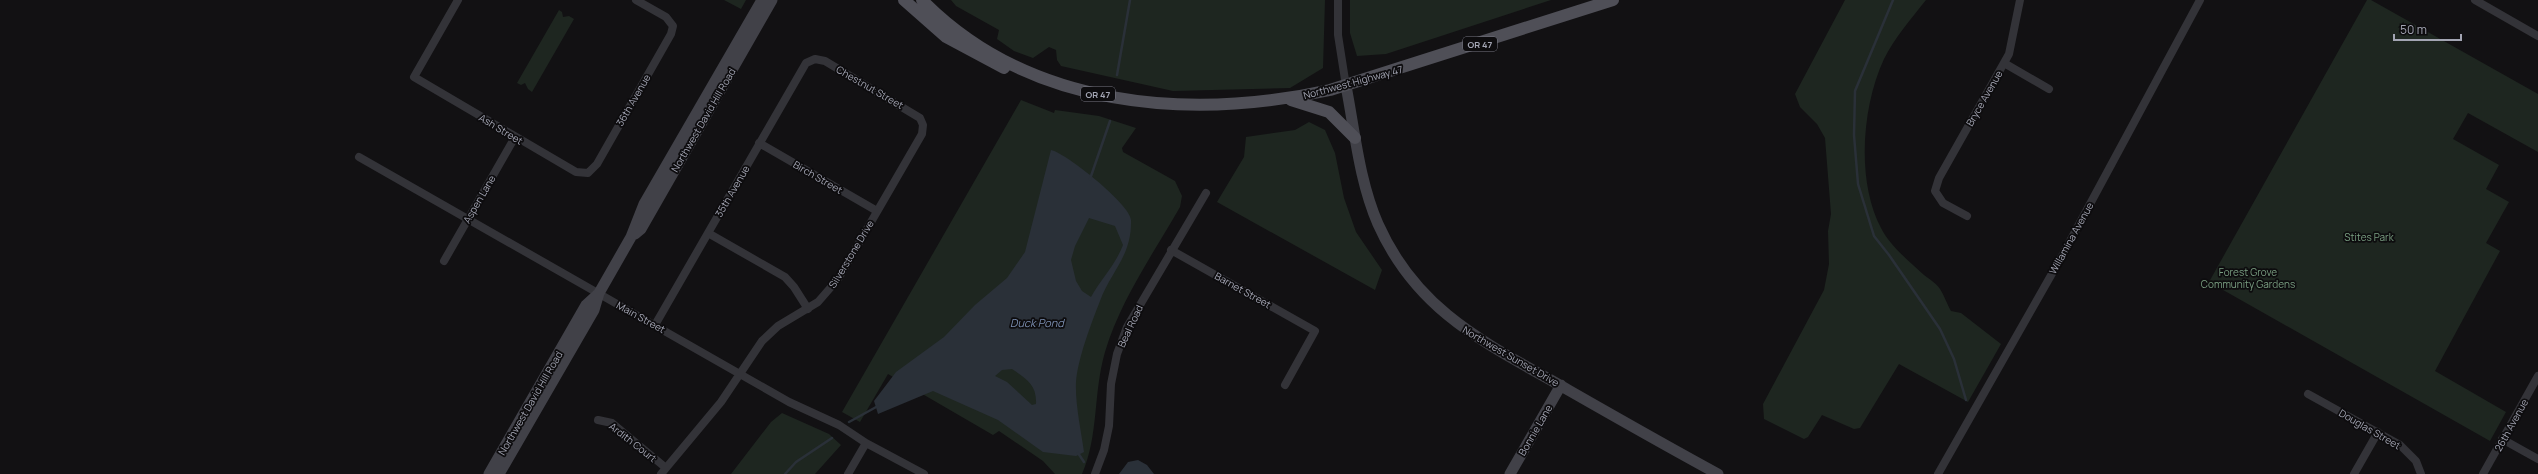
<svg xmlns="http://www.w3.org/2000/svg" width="2538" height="474" font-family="Manrope,sans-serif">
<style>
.green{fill:#1e2620}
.water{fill:#2a3038;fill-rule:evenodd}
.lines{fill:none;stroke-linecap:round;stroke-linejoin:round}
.stream{stroke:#2a3038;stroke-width:2.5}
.street{stroke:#333338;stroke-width:8}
.secondary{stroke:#414148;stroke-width:11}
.primary{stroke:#4f4f57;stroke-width:12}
.labels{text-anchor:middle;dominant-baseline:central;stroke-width:3.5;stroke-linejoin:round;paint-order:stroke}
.shield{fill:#0d0c0e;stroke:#767782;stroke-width:1}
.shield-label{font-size:9px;font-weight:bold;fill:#a3a5b3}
.street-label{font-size:10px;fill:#a3a5b3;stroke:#0d0c0e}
.park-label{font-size:10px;fill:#7a9f82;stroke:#0d0c0e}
.water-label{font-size:11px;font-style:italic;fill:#7a8daf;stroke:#0d0c0e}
</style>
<rect width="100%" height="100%" fill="#121113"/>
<!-- green -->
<path class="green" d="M 724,0 L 746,0 L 741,9 Z
M 951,0 L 1325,0 L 1323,68 L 1290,88 L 1173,91 L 1061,66 L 1057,60 L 1056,50 L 1049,47 L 1033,58 L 1014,51 L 997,39 L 999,30 L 956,6 Z
M 1350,0 L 1551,0 L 1386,54 L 1357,56 L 1350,33 Z
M 1845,0 L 1926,0 C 1911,19 1895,37 1884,59 C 1862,106 1856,181 1881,228 C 1890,246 1909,261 1924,275 C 1929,279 1936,283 1940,289 C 1944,295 1947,304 1951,311 L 1961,313 L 2001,344 L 1968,402 L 1899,364 L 1860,428 L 1854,429 L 1822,415 L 1808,437 L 1804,439 L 1764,419 L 1763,404 L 1824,290 L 1829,264 L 1828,231 L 1831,214 L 1825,138 L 1817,124 L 1800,107 L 1795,94 Z
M 2367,0 L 2371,0 L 2538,94 L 2538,152 L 2468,113 L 2453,139 L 2499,165 L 2486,189 L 2509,202 L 2486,243 L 2500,251 L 2435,371 L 2506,412 L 2490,441 L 2209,282 Z
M 559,10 L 562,12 L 563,17 L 569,16 L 574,19 L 532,92 L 528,89 L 525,83 L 521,85 L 517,83 Z
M 1021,100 L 1054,113 L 1055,110 L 1099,116 L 1136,128 L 1122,148 L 1123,152 L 1175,181 L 1182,196 L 1180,207 C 1153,254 1120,301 1105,352 C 1093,393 1099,435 1082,474 L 1055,474 L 1043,461 L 999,431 L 993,435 L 888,374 L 860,422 L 842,412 Z
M 1309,122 L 1325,130 L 1335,153 L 1344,198 L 1356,232 L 1382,270 L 1375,290 L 1217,202 L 1244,157 L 1246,137 L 1295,130 Z
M 782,413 L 829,434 L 841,445 L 815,474 L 731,474 L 771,422 Z"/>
<!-- water -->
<path class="water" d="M 1051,150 C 1066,153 1131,205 1131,220 C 1132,256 1111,271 1100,301 C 1091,324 1078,358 1076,382 C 1075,404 1081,430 1084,452 L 1076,456 L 1043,452 L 998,420 L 933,391 L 878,414 L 874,401 L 896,372 L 944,337 L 975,305 L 1007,278 L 1025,252 ZM 1089,218 L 1115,226 L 1123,245 C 1116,264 1101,279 1091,297 L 1082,291 L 1076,281 L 1071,260 L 1075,246 ZM 1012,369 C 1027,379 1037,385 1036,404 L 1032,405 L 1007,382 L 995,376 L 1002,370 Z
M 1138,460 L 1147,465 L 1154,474 L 1119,474 L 1128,462 Z"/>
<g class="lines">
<!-- stream -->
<path class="stream" d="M 1893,0 L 1855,91 L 1854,135 L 1858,184 L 1874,236 L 1889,255 L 1940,329 L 1954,359 L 1966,400
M 1117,75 L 1130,0
M 1090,179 L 1110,121
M 849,422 L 878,406
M 1078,453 L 1084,462
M 785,474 L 796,462 L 832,438"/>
<!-- street -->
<path class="street" d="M 458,0 L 414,77 L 576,172 L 588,173 L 597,164 L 671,34 L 673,26 L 666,17 L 636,0
M 1338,0 L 1338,35 L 1346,86
M 2475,0 L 2538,36
M 2004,63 L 2049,89
M 759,143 L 877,211
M 359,157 L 789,402 L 839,425 L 866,443 L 924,474
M 1967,216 L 1943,203 L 1935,191 L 1939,178 L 2009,54 L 2020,0
M 708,233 L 785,277 L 794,287 L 808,309
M 1171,250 L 1315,331 L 1285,385
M 444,261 L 515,137
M 655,325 L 806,63 L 815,59 L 825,61 L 920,118 L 923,125 L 922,134 L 838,279 L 818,302 L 778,326 L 762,341 L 721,402 L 661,474
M 2308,394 L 2400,445 L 2416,461 L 2421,474
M 598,420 L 612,423 L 666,468
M 2502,439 L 2538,459
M 848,474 L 866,443
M 1095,474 L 1104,450 L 1109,426 L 1111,384 L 1117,354 L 1127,327 L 1206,193
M 1938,474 L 2062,256 L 2200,0
M 2354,474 L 2378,432
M 2483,474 L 2538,376"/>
<!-- secondary -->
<path class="secondary" d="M 1346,86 C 1355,132 1359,180 1378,224 C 1418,314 1490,345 1570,391 C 1619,419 1668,447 1718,474
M 635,234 L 641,229 L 772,0
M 489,474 L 586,305 L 598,294
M 499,474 L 594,310 L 599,293 L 631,237 L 644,204 L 762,0
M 1510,474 L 1561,385"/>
<!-- primary -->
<path class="primary" d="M 904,0 L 946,37 L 1004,68
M 922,0 C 1028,108 1188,121 1330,90 L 1613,0
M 1291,100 L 1329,112 L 1355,138"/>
</g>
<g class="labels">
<!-- shield labels -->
<g class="shield">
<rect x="1463" y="37" width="34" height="14" rx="3"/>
<rect x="1081" y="87" width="34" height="14" rx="3"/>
</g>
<g class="shield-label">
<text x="1480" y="44">OR 47</text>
<text x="1098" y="94">OR 47</text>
</g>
<!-- street labels -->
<g class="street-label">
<text transform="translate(1353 82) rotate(-15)">Northwest Highway 47</text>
<text transform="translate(870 87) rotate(30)">Chestnut Street</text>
<text transform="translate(1984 98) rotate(-60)">Bryce Avenue</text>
<text transform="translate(633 100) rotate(-60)">36th Avenue</text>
<text transform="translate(703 120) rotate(-60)">Northwest David Hill Road</text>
<text transform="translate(501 129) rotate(31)">Ash Street</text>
<text transform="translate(818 177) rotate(30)">Birch Street</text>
<text transform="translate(732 191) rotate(-60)">35th Avenue</text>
<text transform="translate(479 199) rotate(-60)">Aspen Lane</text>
<text transform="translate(2071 238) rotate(-61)">Willamina Avenue</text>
<text transform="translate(851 254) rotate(-59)">Silverstone Drive</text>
<text transform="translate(1243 290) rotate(29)">Barnet Street</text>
<text transform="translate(641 317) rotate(29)">Main Street</text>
<text transform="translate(1130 326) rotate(-65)">Beal Road</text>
<text transform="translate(1511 356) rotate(30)">Northwest Sunset Drive</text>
<text transform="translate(530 403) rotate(-60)">Northwest David Hill Road</text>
<text transform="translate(2511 425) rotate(-61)">26th Avenue</text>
<text transform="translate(2370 429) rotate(30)">Douglas Street</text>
<text transform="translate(1535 430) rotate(-60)">Bonnie Lane</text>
<text transform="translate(633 442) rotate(38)">Ardith Court</text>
</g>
<!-- park labels -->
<g class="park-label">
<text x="2369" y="237">Stites Park</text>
<text x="2248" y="272">Forest Grove<tspan x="2248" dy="12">Community Gardens</tspan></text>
</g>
<!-- water labels -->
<g class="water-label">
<text x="1037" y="322">Duck Pond</text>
</g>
</g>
<!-- scale -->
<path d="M2394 34v6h67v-6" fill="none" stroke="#a3a5b3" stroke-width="2"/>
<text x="2400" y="34" font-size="12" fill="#a3a5b3" stroke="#0d0c0e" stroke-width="3" paint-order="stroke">50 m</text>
</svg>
